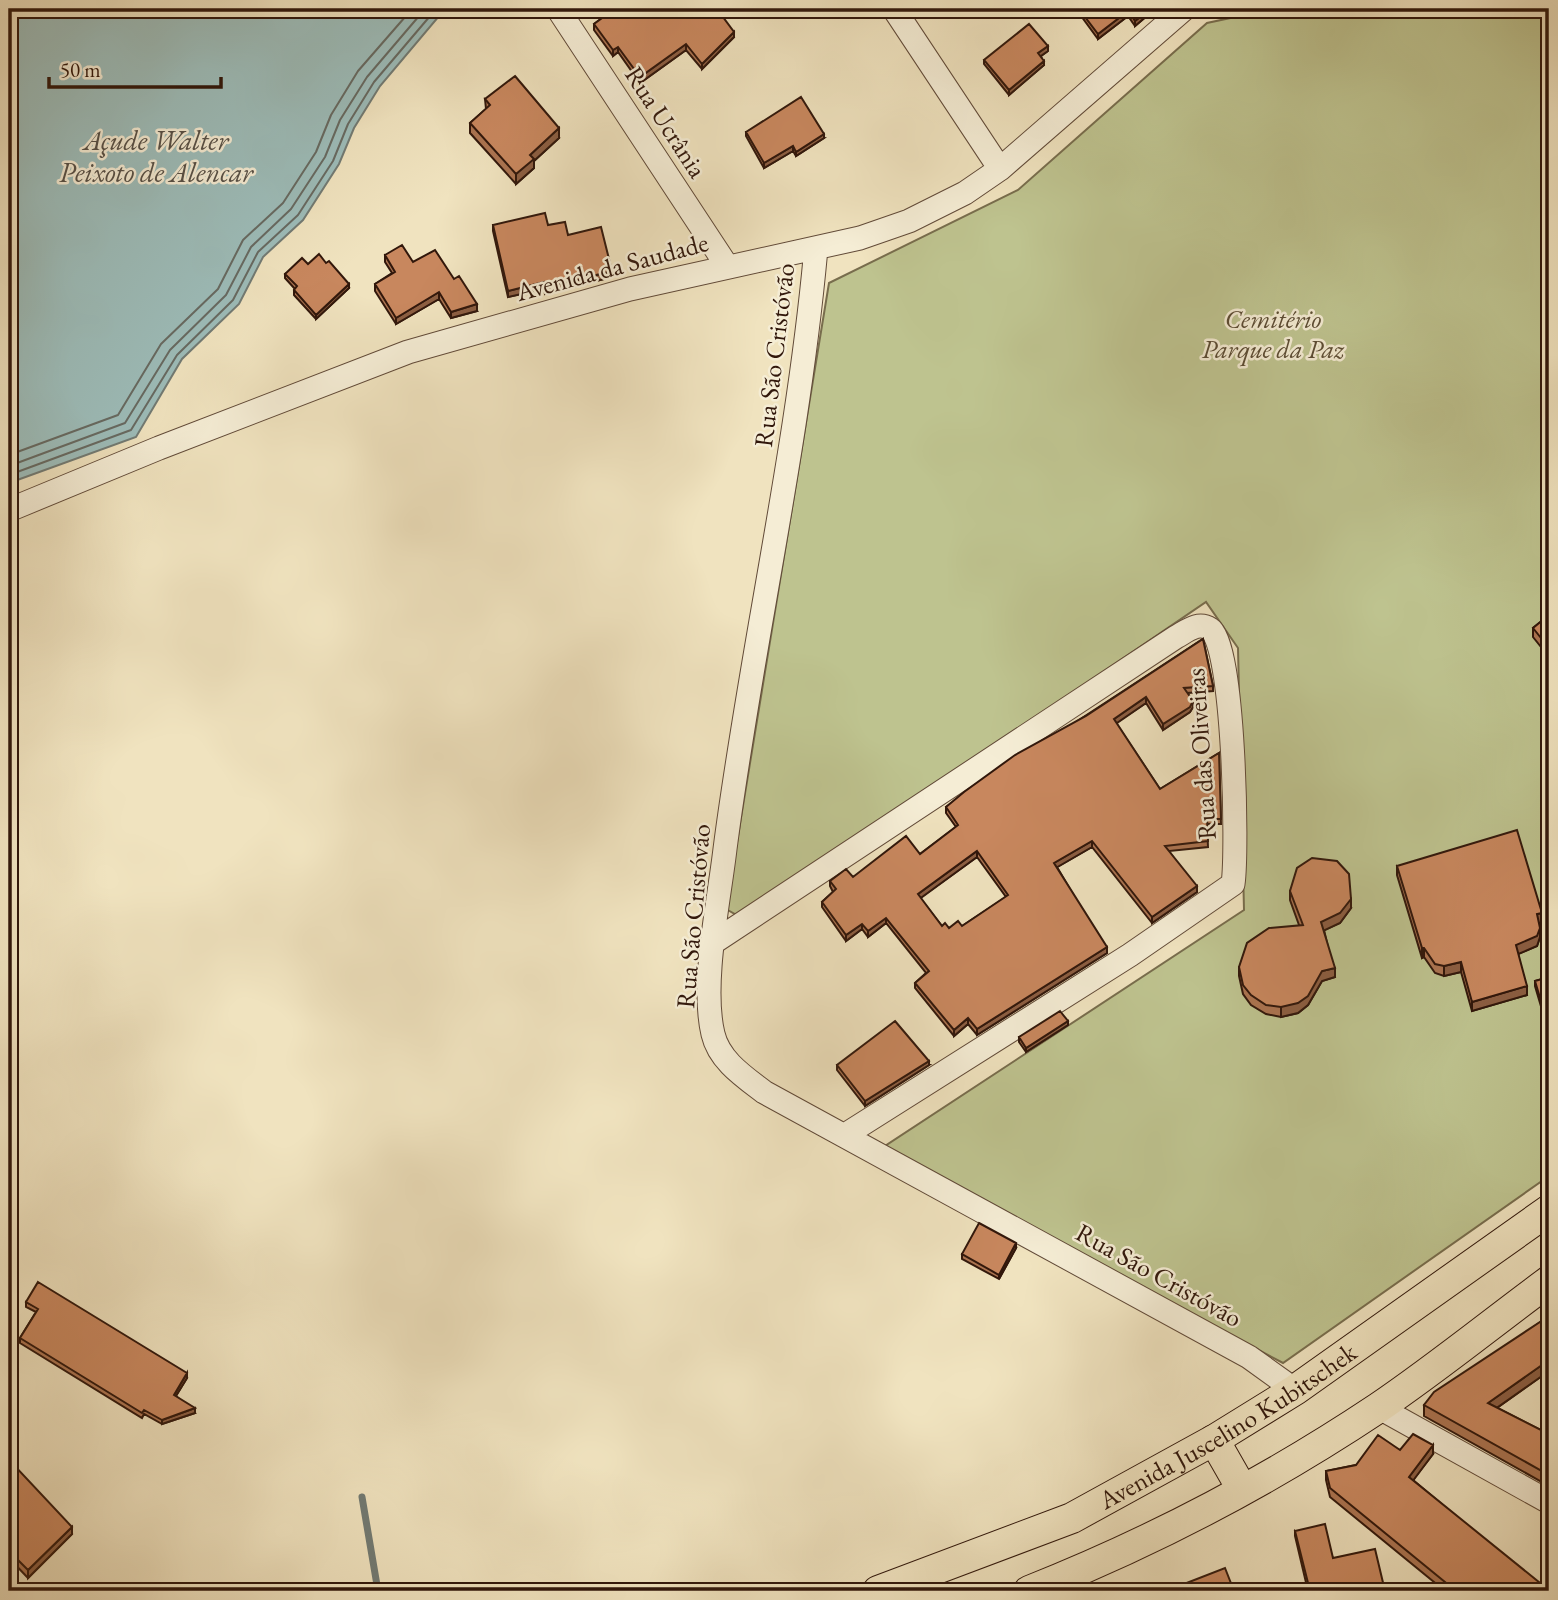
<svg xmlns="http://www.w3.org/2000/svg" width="1558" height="1600" font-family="'EB Garamond',serif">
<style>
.green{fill:#bec38f;stroke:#786d4d;stroke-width:2}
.water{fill:#9dbdba;stroke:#727b74;stroke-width:2}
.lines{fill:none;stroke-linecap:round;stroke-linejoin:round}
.shore{stroke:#676a62;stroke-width:2}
.stream{stroke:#727b74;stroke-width:7}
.minor-casing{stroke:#614a38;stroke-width:25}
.major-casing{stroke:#31170b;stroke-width:32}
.minor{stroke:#f5edd5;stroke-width:23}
.major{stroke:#f0e3bf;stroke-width:30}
.wall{fill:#ac7451;stroke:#31170b;stroke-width:2;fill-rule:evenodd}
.shaded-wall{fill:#8c5e42;stroke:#31170b;stroke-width:2}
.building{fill:#c8875e;stroke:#31170b;stroke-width:2;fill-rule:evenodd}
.labels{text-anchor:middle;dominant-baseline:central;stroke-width:5;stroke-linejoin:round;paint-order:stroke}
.street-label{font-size:26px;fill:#31170b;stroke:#f5edd5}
.park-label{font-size:26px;font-style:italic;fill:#5b4b33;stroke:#f5edd5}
.water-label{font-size:28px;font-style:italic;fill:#575148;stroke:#f5edd5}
</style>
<rect width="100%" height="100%" fill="#f0e3bf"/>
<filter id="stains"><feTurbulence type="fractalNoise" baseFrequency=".00286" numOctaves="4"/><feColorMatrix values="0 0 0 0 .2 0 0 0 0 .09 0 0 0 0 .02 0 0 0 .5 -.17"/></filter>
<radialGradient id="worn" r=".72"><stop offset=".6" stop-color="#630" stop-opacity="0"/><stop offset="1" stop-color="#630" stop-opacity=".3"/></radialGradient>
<!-- green -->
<path class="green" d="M 1243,9 L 1549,9 L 1549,1176 L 1283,1363 L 882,1148 L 1244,910 L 1238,648 L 1206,602 L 742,918 L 726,909 L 829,283 L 1018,190 L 1207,23 L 1235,17 Z"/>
<!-- water -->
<path class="water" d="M 9,9 L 445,9 L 380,86 L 354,128 L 339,164 L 303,220 L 263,257 L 239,304 L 182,359 L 136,437 L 9,483 Z"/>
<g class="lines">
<!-- shore -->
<path class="shore" d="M 9,455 L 118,415 L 161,344 L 218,289 L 243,240 L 283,203 L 316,152 L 331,115 L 358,71 L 412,9
M 9,466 L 125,423 L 170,350 L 226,295 L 251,247 L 291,209 L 325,157 L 340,120 L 367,77 L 425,9
M 9,475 L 131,430 L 177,355 L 233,300 L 258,252 L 298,215 L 333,161 L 348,124 L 374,82 L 436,9"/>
<!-- stream -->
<path class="stream" d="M 362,1497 L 378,1591"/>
<!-- minor casing -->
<g class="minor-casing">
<path id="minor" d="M 558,9 L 727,266
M 894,9 L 1000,169
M 816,248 C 798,450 751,648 725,849 C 719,901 701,984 713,1034 C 719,1060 743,1076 764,1092 L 1249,1357 L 1295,1390
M 9,510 L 159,448 L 408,352 L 630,289 L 860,238 L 909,221 L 965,193 L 1000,169 L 1184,9
M 714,942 L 1176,637 C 1187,631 1198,621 1210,629 C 1234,644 1238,850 1233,884 L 1130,955 L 845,1135
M 1378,1407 L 1549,1502"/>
</g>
<!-- major casing -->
<g class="major-casing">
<g id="major">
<path d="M 1214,1440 L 1242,1489"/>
<path id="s1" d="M 878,1591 L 1072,1518 L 1214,1440 L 1295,1390 L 1549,1210"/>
<path d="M 1029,1591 C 1150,1543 1270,1480 1378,1408 C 1437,1368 1492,1323 1549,1281"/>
</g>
</g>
<!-- minor -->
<use href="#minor" class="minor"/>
<!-- major -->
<use href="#major" class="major"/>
</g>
<!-- wall -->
<path class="wall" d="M 601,9 L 717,9 L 734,37 L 702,69 L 686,50 L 640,83 L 618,52 L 613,56 L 594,30 L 594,24 L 606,15 Z
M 1076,9 L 1155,9 L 1135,26 L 1128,16 L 1098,39 Z
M 1048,51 L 1041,56 L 1044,65 L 1009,95 L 984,64 L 984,60 Z
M 485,99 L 559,138 L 534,161 L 534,168 L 516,184 L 470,133 L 470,123 L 486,109 Z
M 746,132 L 824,138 L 796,156 L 793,151 L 764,168 L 746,136 Z
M 493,225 L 548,225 L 568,235 L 612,277 L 545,294 L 544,289 L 508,297 L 493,231 Z
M 385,255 L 413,262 L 477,311 L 451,318 L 439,299 L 396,324 L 375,291 L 375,284 L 392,273 L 385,262 Z
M 308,264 L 349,288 L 316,319 L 294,295 L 294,290 L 295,289 L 285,278 L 285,274 Z
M 1549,615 L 1549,657 L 1533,637 L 1533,628 Z
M 1203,639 L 1213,686 L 1213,691 L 1188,693 L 1193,707 L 1190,712 L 1163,730 L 1146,703 L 1116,723 L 1160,789 L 1219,753 L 1221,824 L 1207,824 L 1208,847 L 1169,851 L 1197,892 L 1152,923 L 1092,847 L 1057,867 L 1107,953 L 977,1035 L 968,1024 L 954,1036 L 915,988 L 915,983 L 926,973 L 886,923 L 868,937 L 862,929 L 846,941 L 822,907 L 822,902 L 833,892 L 830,886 L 830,881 L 853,877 L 920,854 L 956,827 L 946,813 L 946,807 ZM 977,857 L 1006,897 L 962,926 L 949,928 L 942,926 L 920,898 Z
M 1397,866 L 1542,922 L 1539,923 L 1540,937 L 1537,946 L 1518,954 L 1527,995 L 1472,1011 L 1461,972 L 1444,976 L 1435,973 L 1424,957 L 1422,958 L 1397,875 Z
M 1290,891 L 1351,908 L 1340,923 L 1324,930 L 1335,977 L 1322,981 L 1308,1005 L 1298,1013 L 1281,1017 L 1266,1014 L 1251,1005 L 1243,994 L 1239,976 L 1239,967 L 1299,925 L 1290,900 Z
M 1549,977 L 1549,1029 L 1548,1030 L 1535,986 L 1535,981 Z
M 1068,1025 L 1026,1052 L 1019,1042 L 1019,1037 Z
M 837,1065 L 929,1065 L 865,1106 L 837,1070 Z
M 1016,1248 L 999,1279 L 962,1259 L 962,1254 Z
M 26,1302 L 187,1378 L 176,1396 L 195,1413 L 162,1424 L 144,1414 L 142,1418 L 20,1343 L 20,1338 L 36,1312 L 26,1307 Z
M 1549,1316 L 1549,1371 L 1497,1408 L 1549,1434 L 1549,1486 L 1424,1416 L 1424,1405 Z
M 1400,1450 L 1433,1454 L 1413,1480 L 1545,1591 L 1445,1591 L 1330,1497 L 1326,1480 L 1326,1471 L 1356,1465 Z
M 9,1457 L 11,1462 L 72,1534 L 28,1578 L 9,1558 Z
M 1295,1531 L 1333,1558 L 1385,1591 L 1308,1591 L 1295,1536 Z"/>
<!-- shaded-wall -->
<path class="shaded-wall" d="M 1150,9 L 1155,9 L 1135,26 L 1135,21 Z
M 1128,11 L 1128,16 L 1098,39 L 1098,34 Z
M 734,32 L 734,37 L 702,69 L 702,64 Z
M 686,44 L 686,50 L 640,83 L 640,77 Z
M 1048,46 L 1048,51 L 1038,58 L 1038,53 Z
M 618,47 L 618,52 L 613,56 L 613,50 Z
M 1044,61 L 1044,65 L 1009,95 L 1009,90 Z
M 559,128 L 559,138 L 534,161 L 534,168 L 516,184 L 516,174 L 530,155 Z
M 824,134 L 824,138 L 796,156 L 796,152 Z
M 793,146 L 793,151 L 764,168 L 764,163 Z
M 612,271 L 612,277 L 545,294 L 545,288 Z
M 544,282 L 544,289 L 508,297 L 508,291 Z
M 349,284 L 349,288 L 316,319 L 316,315 Z
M 439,292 L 439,299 L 396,324 L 396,318 Z
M 477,304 L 477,311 L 451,318 L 451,312 Z
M 1146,697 L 1146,703 L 1114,725 L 1114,719 Z
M 1193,701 L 1193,707 L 1190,712 L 1163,730 L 1163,724 Z
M 1092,841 L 1092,847 L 1054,869 L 1054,863 Z
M 977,851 L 977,857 L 918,900 L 918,894 Z
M 1197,886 L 1197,892 L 1152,923 L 1152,917 Z
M 1351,899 L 1351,908 L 1340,923 L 1321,932 L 1321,922 Z
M 1542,913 L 1542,922 L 1537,924 L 1537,914 Z
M 886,918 L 886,923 L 868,937 L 868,931 Z
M 862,924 L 862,929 L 846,941 L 846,935 Z
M 1540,928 L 1540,937 L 1537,946 L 1516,955 L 1516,945 Z
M 1107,947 L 1107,953 L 977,1035 L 977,1029 Z
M 1422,948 L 1424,948 L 1424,957 L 1422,958 Z
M 1461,962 L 1461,972 L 1444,976 L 1444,966 Z
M 1335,968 L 1335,977 L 1322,981 L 1308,1005 L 1298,1013 L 1281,1017 L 1281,1007 L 1322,971 Z
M 1527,986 L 1527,995 L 1472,1011 L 1472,1002 Z
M 968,1018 L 968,1024 L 954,1036 L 954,1030 Z
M 1068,1021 L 1068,1025 L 1026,1052 L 1026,1048 Z
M 929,1061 L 929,1065 L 865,1106 L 865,1101 Z
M 1016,1243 L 1016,1248 L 999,1279 L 999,1275 Z
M 1549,1360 L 1549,1371 L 1488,1414 L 1488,1403 Z
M 187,1373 L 187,1378 L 174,1399 L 174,1395 Z
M 195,1408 L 195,1413 L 162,1424 L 162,1420 Z
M 1433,1445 L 1433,1454 L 1409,1486 L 1409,1477 Z
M 72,1527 L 72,1534 L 28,1578 L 28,1570 Z"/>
<!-- building -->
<path class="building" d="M 605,9 L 717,9 L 734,32 L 702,64 L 686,44 L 640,77 L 618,47 L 613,50 L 594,24 L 609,13 Z
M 1079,9 L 1126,9 L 1128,11 L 1098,34 Z
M 1127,9 L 1150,9 L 1135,21 Z
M 1029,24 L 1048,46 L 1038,53 L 1044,61 L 1009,90 L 984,60 Z
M 515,76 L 559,128 L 530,155 L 534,159 L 516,174 L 470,123 L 490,105 L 485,99 Z
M 801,97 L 824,134 L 796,152 L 793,146 L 764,163 L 746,132 Z
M 545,213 L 548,225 L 565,222 L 568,235 L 601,227 L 612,271 L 545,288 L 544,282 L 508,291 L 493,225 Z
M 402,245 L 413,262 L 435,250 L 454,279 L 459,276 L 477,304 L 451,312 L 439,292 L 396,318 L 375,284 L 395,272 L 385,255 Z
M 319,254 L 326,263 L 329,261 L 349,284 L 316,315 L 294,290 L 297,286 L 285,274 L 302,258 L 308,264 Z
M 1549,615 L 1549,648 L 1533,628 Z
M 1203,639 L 1213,686 L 1184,688 L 1193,701 L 1190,707 L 1163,724 L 1146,697 L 1114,719 L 1160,789 L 1219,753 L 1221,819 L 1207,819 L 1208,841 L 1165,846 L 1197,886 L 1152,917 L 1092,841 L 1054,863 L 1107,947 L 977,1029 L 968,1018 L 954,1030 L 915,983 L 929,971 L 886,918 L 868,931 L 862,924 L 846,935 L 822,902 L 836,889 L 830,881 L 846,869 L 853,877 L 906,836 L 920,854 L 958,825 L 946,807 L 964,792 L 1015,755 L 1086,716 ZM 977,851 L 1008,895 L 962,926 L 958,921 L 949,928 L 945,923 L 942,926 L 918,894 Z
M 1517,830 L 1542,913 L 1537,914 L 1540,928 L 1537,936 L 1516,945 L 1527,986 L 1472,1002 L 1461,962 L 1444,966 L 1435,964 L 1424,948 L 1422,948 L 1397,866 Z
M 1312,858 L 1337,861 L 1349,874 L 1351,899 L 1340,913 L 1321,922 L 1335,968 L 1322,971 L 1308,996 L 1298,1003 L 1281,1007 L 1266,1005 L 1251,995 L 1243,985 L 1239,967 L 1247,943 L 1269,928 L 1303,925 L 1290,891 L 1297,868 Z
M 1549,977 L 1549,1025 L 1548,1025 L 1535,981 Z
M 1060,1011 L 1068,1021 L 1026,1048 L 1019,1037 Z
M 895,1021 L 929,1061 L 865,1101 L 837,1065 Z
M 979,1223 L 1016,1243 L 999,1275 L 962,1254 Z
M 38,1282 L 187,1373 L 174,1395 L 195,1408 L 162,1420 L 144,1410 L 142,1413 L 20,1338 L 38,1309 L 26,1302 Z
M 1549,1316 L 1549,1360 L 1488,1403 L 1549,1434 L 1549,1475 L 1424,1405 L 1434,1392 Z
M 1413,1434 L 1433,1445 L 1409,1477 L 1545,1587 L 1542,1591 L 1456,1591 L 1330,1488 L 1326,1471 L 1356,1465 L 1378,1435 L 1400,1450 Z
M 9,1457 L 11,1462 L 72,1527 L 28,1570 L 9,1551 Z
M 1325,1524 L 1333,1558 L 1375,1549 L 1385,1591 L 1310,1591 L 1295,1531 Z
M 1225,1568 L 1234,1591 L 1166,1591 Z"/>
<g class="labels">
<!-- street labels -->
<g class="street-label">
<text transform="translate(666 122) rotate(57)">Rua Ucrânia</text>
<text transform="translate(612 267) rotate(-15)">Avenida da Saudade</text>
<text transform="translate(774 355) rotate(-83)">Rua São Cristóvão</text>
<text transform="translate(1201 754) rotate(-94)">Rua das Oliveiras</text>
<text transform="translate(693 916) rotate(-85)">Rua São Cristóvão</text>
<text transform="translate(1159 1275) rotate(29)">Rua São Cristóvão</text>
<text stroke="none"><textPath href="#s1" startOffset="388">Avenida Juscelino Kubitschek</textPath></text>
</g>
<!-- park labels -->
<g class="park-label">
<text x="1273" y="319">Cemitério<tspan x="1273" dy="30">Parque da Paz</tspan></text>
</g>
<!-- water labels -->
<g class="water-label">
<text x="156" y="140">Açude Walter<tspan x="156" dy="32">Peixoto de Alencar</tspan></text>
</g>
</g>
<!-- margin -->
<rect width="1558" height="1600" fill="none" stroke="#f0e3bf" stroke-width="35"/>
<rect x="10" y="10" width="1537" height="1579" fill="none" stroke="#31170b" stroke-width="3.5"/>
<rect x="18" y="18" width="1523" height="1565" fill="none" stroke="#31170b" stroke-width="2"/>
<!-- scale -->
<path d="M49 77v10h172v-10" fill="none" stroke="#31170b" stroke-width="3.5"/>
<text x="60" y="77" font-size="21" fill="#31170b" stroke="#f5edd5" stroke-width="5" paint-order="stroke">50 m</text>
<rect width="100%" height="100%" filter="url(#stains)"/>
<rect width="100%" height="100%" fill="url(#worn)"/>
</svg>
